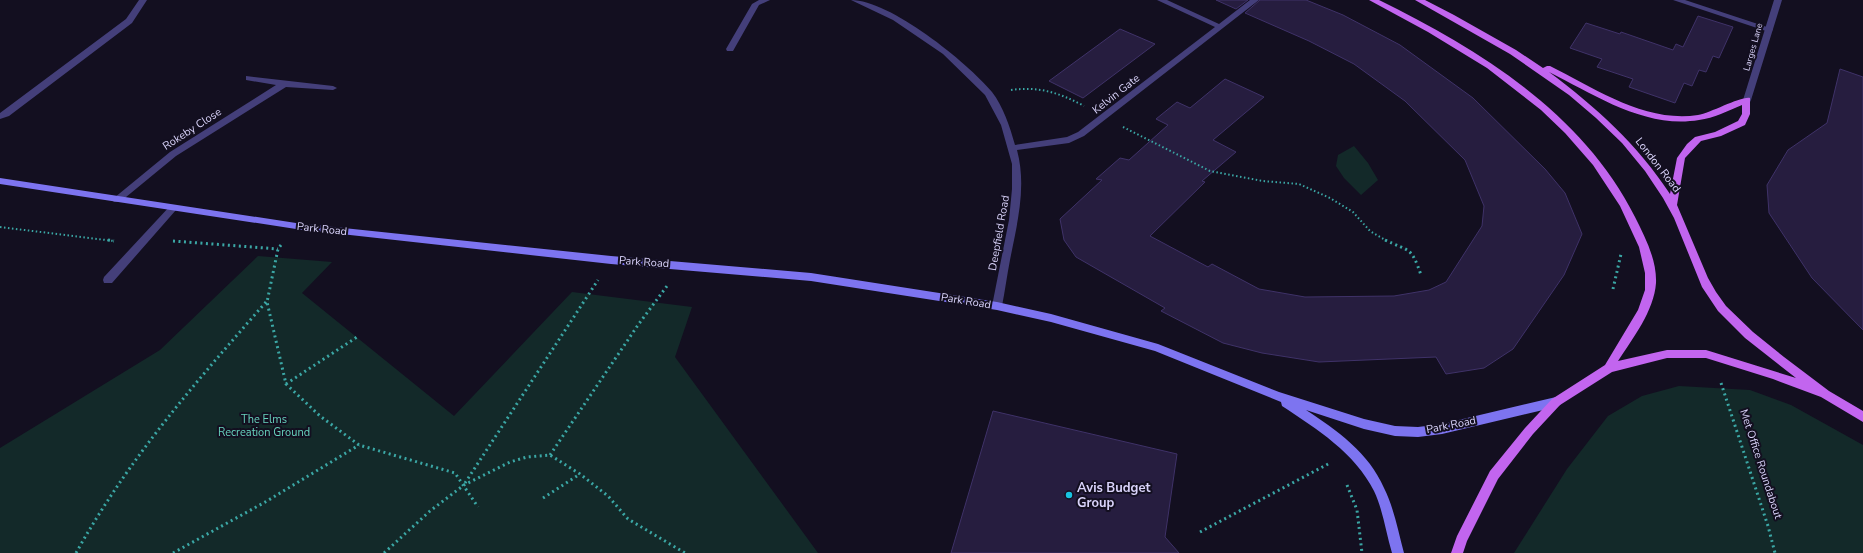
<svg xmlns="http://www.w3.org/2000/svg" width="1863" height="553" font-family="'Nunito Sans',sans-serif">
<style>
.green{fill:#132929}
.building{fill:#261d3f;stroke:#3f3268}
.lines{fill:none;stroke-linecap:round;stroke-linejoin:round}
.path-far1{stroke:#3ba7a5;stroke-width:2;stroke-dasharray:1.5 2.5;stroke-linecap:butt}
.path{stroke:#3ba7a5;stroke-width:3;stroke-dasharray:2 3.5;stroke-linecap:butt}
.lane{fill:#443f7a;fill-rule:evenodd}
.street{fill:#443f7a;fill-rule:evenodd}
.secondary{fill:#7d74f0;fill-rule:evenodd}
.primary{fill:#c265ef;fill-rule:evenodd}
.poi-dot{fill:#18c3e1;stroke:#130f20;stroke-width:1.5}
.labels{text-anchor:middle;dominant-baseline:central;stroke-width:4;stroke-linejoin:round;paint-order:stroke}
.far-street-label{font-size:9px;fill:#d9d3fa;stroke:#130f20}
.street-label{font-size:11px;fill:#d9d3fa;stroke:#130f20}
.park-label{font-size:11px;fill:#67d2bd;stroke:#130f20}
.near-poi-label{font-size:13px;font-weight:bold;fill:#d9d3fa;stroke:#130f20;text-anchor:start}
</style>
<rect width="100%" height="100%" fill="#130f20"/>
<!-- green -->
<path class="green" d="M 1354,146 L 1368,163 L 1378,180 L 1361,195 L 1344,178 L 1336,166 L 1338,155 Z
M 258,256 L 332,262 L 302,293 L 454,416 L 572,292 L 692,307 L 675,357 L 818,553 L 0,553 L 0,448 L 160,350 Z
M 1679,386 L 1750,390 L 1791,405 L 1863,445 L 1863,553 L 1514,553 L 1567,469 L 1608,416 L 1642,396 Z"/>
<!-- building -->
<path class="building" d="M 1216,0 L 1248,0 L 1236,9 Z
M 1260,0 L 1306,0 L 1343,15 L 1400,45 L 1473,98 L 1545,169 L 1565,193 L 1582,234 L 1564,275 L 1513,349 L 1484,368 L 1446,374 L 1436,357 L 1319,362 L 1262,353 L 1223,343 L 1161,311 L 1165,308 L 1076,257 L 1064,240 L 1060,219 L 1102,180 L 1096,179 L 1120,158 L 1129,160 L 1168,125 L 1156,119 L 1177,102 L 1190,108 L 1225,79 L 1264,97 L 1213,140 L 1236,152 L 1202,181 L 1205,182 L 1150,236 L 1208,267 L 1212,264 L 1259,289 L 1305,297 L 1394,296 L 1429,290 L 1446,282 L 1482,226 L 1484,206 L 1465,160 L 1405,101 L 1354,64 L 1309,41 L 1245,13 Z
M 1698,16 L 1733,27 L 1719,58 L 1713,56 L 1706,72 L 1699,70 L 1692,86 L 1684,83 L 1675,103 L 1629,87 L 1633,79 L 1597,67 L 1602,59 L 1570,48 L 1586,23 L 1620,34 L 1621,32 L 1673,50 L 1676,44 L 1683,47 Z
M 1120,29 L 1155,44 L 1083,98 L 1049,81 Z
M 1840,69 L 1863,77 L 1863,330 L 1812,278 L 1769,213 L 1767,185 L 1788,150 L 1827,123 Z
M 993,411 L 1177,454 L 1165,537 L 1179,553 L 951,553 Z"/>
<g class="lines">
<!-- path-far1 -->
<path class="path-far1" d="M 1011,90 C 1039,86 1060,93 1084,106
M 1123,127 L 1210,171 L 1263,181 L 1299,184 L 1330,198 L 1353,212 L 1370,231 L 1387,241
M 0,227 L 114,241
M 173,241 L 177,241"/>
<!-- path -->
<path class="path" d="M 108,240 L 114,241
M 1385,240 C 1410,252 1411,246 1421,275
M 173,241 L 278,249
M 281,245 L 278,249 L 267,302 L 286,384 L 320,416 L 359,445 L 455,473 L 478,507
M 1613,289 L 1621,254
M 1721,383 L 1768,526 L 1775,553
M 286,384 L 357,337
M 550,455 L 638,325 L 667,286
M 465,483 L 598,280
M 1347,485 L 1357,510 L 1362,553
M 543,498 L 580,474
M 1200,532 L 1330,463
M 76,553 C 129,458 195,383 266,302
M 173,553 L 267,501 L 359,445
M 384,553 L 430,511 L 464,485 L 510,462 L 527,457 L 550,455 L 580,474 L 608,496 L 628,519 L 685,553"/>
<!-- lane -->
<path class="lane" d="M 759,0 L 770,0 L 759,5 L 733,51 L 727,51 L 726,49 L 752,4 Z
M 1673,0 L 1685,0 L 1773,29 L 1772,31 L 1766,31 Z
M 173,205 L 178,208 L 176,210 L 112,283 L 104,283 L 103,280 L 104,277 L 170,206 Z"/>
<!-- street -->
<path class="street" d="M 139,0 L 147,0 L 132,23 L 9,116 L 0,119 L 0,113 L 126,19 Z
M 851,0 C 890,0 967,62 992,92 C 1003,106 1010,127 1015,145 L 1067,137 L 1078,132 L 1215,27 L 1157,0 L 1167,0 L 1219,24 L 1250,0 L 1259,0 L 1084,136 L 1069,143 L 1017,150 C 1027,187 1017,224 1010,260 C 1007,275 1005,291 1002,306 L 1001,309 L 993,309 L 992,306 L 1009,220 L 1012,189 L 1012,164 L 1001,125 L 985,95 L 943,54 L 893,20 Z
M 1774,0 L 1782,0 L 1751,100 L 1750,102 L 1744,102 L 1743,100 Z
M 246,76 L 333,86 L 337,88 L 333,90 L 286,87 L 176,156 L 120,202 L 114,202 L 112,200 L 114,198 L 170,152 L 276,85 L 246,80 Z"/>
<!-- secondary -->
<path class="secondary" d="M 0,178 L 296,223 L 611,256 L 811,273 L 997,302 L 1051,314 L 1158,344 L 1279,392 L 1364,419 L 1395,426 L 1418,427 L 1442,424 L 1556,397 L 1560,399 L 1562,402 L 1560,405 L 1556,407 L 1442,434 L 1418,437 L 1395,436 L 1364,429 L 1306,410 C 1337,430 1369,453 1384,488 C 1394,508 1398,531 1404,553 L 1392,553 C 1386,533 1383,510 1374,491 C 1355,453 1317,429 1282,406 L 1281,402 L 1155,351 L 1051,322 L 997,310 L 811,281 L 611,264 L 296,229 L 0,184 Z"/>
<!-- primary -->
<path class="primary" d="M 1369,0 L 1379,0 C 1480,50 1583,113 1635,217 C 1645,237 1657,260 1656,283 C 1654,311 1633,338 1618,361 L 1667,350 L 1706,350 L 1796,378 L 1745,338 L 1718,311 L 1702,287 L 1674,218 L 1663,198 L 1645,171 L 1622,143 L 1596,118 L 1569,95 L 1510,54 L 1415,0 L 1425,0 L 1454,15 L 1516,50 L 1543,68 L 1547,66 L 1550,66 C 1596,89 1645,123 1698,115 C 1711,113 1741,96 1750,98 L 1750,114 L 1745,125 L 1721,136 L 1701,141 L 1685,158 L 1677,205 L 1708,278 L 1716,292 L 1726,306 L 1753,332 L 1784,357 L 1829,391 L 1863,411 L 1863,422 L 1821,397 L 1773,379 L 1706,358 L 1667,358 L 1612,372 L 1560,405 L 1533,434 L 1498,479 L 1467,541 L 1463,553 L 1451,553 L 1457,536 L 1490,471 L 1525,428 L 1552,399 L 1605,365 L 1638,310 L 1645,290 L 1645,273 L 1639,247 L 1620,206 L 1593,165 L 1565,133 L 1541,110 L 1487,68 L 1428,32 ZM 1549,72 C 1595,95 1645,129 1699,120 C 1714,118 1728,111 1742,105 L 1742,114 L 1738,121 L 1715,132 L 1695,137 L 1687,144 L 1677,158 L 1670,194 C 1638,145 1596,107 1549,72 Z"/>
</g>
<!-- markers -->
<circle class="poi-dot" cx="1069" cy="495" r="4"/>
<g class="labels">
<!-- far-street labels -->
<g class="far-street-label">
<text transform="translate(1753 47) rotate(-74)">Larges Lane</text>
</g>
<!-- street labels -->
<g class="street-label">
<text transform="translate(1116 94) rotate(-38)">Kelvin Gate</text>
<text transform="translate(192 129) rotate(-33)">Rokeby Close</text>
<text transform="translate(1658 165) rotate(52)">London Road</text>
<text transform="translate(322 229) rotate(6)">Park Road</text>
<text transform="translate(999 233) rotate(-80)">Deepfield Road</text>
<text transform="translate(644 262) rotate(4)">Park Road</text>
<text transform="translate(966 301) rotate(9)">Park Road</text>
<text transform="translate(1451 425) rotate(-11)">Park Road</text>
<text transform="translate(1761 464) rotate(72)">Met Office Roundabout</text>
</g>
<!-- park labels -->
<g class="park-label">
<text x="264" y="419">The Elms<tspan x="264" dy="13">Recreation Ground</tspan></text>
</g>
<!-- near-poi labels -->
<g class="near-poi-label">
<text x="1077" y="488">Avis Budget<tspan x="1077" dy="15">Group</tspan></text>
</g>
</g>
</svg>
